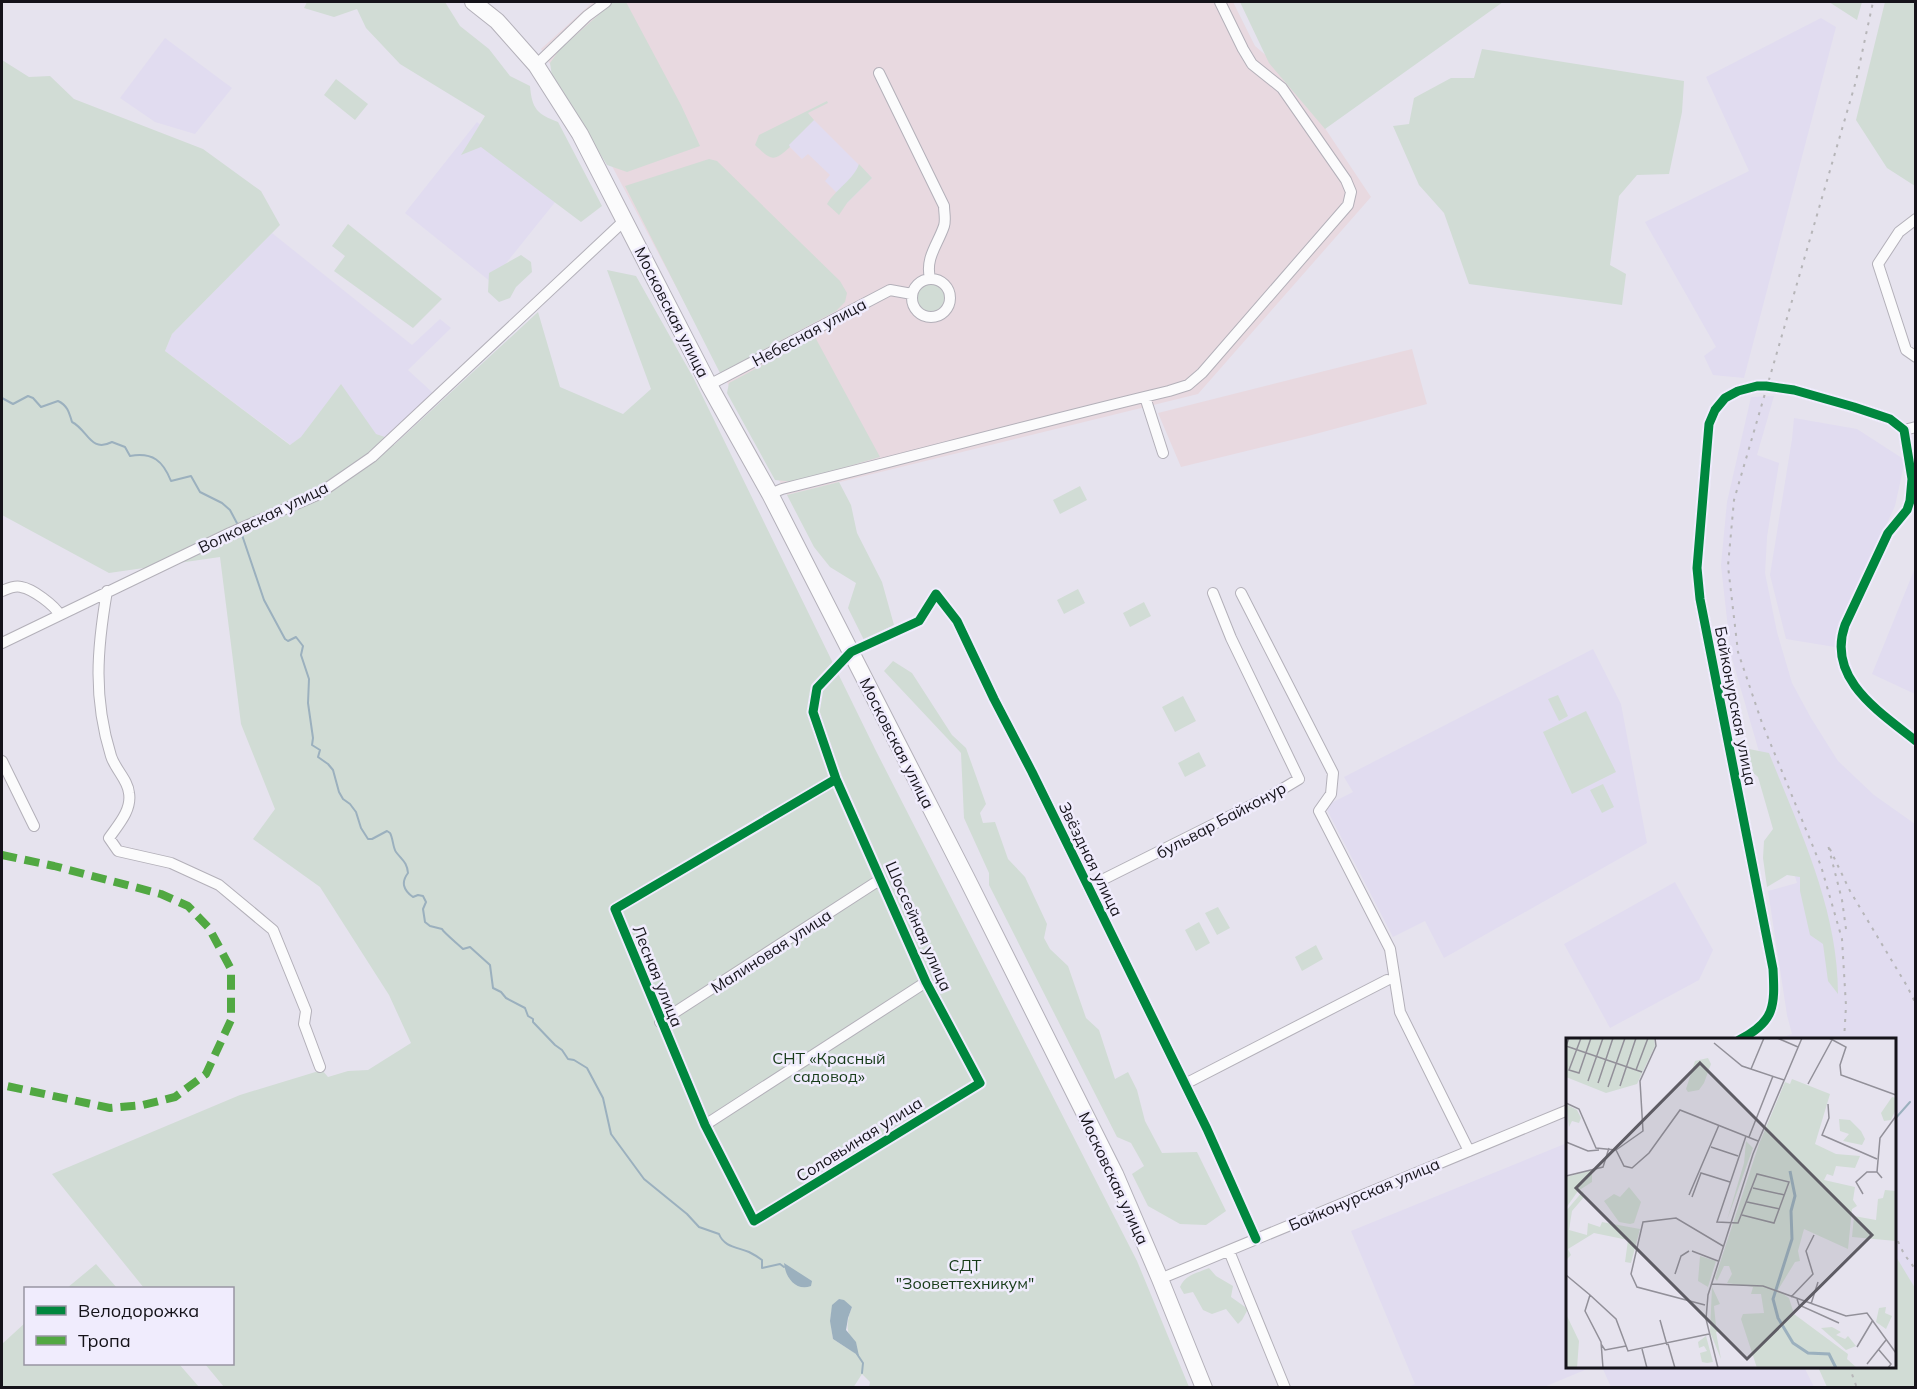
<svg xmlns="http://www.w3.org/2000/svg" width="1917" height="1389" font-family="Mulish,sans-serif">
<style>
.commercial{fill:#e8d9e0}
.built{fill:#e1dcf0}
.green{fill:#d1dcd5;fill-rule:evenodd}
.water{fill:#9bb0be}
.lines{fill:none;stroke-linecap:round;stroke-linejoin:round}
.stream{stroke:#9bb0be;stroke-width:2}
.minor-casing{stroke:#b3b0b9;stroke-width:12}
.primary-casing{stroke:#b3b0b9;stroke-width:18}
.minor{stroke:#fbfbfc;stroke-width:10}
.primary{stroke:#fbfbfc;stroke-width:16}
.rail{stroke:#b6b5b8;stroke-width:2;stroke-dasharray:3 6;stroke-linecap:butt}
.quiet{stroke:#51a842;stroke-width:8;stroke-dasharray:15 8;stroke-linecap:butt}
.cycleway-casing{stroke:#f0ecfd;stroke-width:13}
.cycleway{stroke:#00873e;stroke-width:9}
.labels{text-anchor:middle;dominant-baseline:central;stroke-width:5;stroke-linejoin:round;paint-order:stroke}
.street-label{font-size:16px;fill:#15131a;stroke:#f0ecfd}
.park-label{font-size:16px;fill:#173b19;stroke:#f0ecfd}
.inset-river{fill:none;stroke:#9bb0be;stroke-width:3}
.inset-road{fill:none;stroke:#929099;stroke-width:1.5}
.view{fill:#5e5c64;fill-opacity:0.15;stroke:#5e5c64;stroke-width:3}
.inset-edge{fill:none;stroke:#15131a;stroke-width:3}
</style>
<rect width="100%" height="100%" fill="#e6e3ee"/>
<!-- commercial -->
<path class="commercial" d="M 593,2 L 1233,2 L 1255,46 L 1290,76 L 1371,197 L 1198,394 L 787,495 L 613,168 L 541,49 Z
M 1412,349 L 1427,404 L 1308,436 L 1181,467 L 1158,413 Z"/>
<!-- built -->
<path class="built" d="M 1821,18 L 1836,27 L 1744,378 L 1713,375 L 1704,356 L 1716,347 L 1645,222 L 1749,171 L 1706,77 Z
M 165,38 L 232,88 L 195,134 L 155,122 L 120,98 Z
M 814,120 L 872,178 L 847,203 L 825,181 L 830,175 L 808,154 L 802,159 L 788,145 Z
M 477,122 L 564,191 L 491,282 L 405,213 Z
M 272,233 L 412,345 L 440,319 L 451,328 L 408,370 L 433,393 L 388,438 L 376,434 L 301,437 L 291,445 L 165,351 L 172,334 Z
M 1774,396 L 1757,455 L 1779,463 L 1767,537 L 1765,573 L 1777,632 L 1792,683 L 1811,718 L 1838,761 L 1874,795 L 1915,824 L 1915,1387 L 1894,1366 L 1894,1040 L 1777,1039 L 1792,1034 L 1787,1015 L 1768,891 L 1797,883 L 1731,655 L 1721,565 L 1727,502 L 1751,397 Z
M 1794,418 L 1857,429 L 1905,460 L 1895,506 L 1843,618 L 1835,647 L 1786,639 L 1770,575 L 1792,439 Z
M 1915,568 L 1916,694 L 1915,694 L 1872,674 Z
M 1593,649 L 1621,704 L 1647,843 L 1444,958 L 1425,921 L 1393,937 L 1325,806 L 1353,792 L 1344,777 Z
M 1675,882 L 1713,950 L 1699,980 L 1610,1028 L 1564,944 Z
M 1567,1143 L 1568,1366 L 1592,1367 L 1544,1387 L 1408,1387 L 1415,1384 L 1351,1231 Z
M 1602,1367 L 1804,1367 L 1814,1387 L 1611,1387 Z"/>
<!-- green -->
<path class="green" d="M 307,2 L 445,2 L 460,26 L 489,49 L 510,76 L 530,86 C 532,109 537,114 558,122 L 602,206 L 581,222 L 481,147 L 461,155 L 485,116 L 400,64 L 366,28 L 357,9 L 334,17 L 304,8 Z
M 613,2 L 626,2 L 681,105 L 700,146 L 627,172 L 607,165 L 552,76 L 550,63 L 560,49 Z
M 1240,2 L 1503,2 L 1325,129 L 1269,63 Z
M 1829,2 L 1862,2 L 1857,20 Z
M 1885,2 L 1915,2 L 1915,186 L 1887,168 L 1856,120 Z
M 1482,49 L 1684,81 L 1682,112 L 1669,174 L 1637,175 L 1619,196 L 1610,265 L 1626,274 L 1622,305 L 1469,284 L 1444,213 L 1419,185 L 1393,126 L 1409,124 L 1414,98 L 1451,78 L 1474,78 Z
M 2,60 L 29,77 L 50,76 L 74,99 L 203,149 L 261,191 L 280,225 L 172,334 L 165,351 L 290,445 L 301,437 L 341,384 L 376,434 L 388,438 L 394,445 L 538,312 L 560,387 L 623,414 L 651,389 L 607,270 L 636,276 L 694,379 L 876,751 L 1137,1261 L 1189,1387 L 869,1388 L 870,1382 L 862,1374 L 853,1388 L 224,1387 L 205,1364 L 232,1364 L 232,1288 L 144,1288 L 52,1174 L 240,1095 L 322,1070 L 328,1077 L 348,1071 L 368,1070 L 411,1043 L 389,995 L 320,887 L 253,839 L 275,809 L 241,724 L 220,557 L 109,573 L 2,515 ZM 839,1299 L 852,1307 C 843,1329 849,1335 858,1355 L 833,1339 C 831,1324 827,1310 839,1299 Z
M 336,79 L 368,104 L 355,120 L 324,95 Z
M 827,101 L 828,103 L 808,113 L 814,120 L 789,145 L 790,147 C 773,163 771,160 755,145 L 759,135 Z
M 709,159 L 717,161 L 840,281 L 847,293 L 845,302 L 836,311 L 720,373 L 625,186 Z
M 859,164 L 872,178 L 847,203 L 839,215 L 827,204 C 836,189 854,179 859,164 Z
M 348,224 L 442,299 L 413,328 L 334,271 L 345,256 L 332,246 Z
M 521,255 L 531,262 L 532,272 L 516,287 L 510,298 L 499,302 L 488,292 L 489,273 Z
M915 298a15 15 0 1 1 30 0a15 15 0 1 1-30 0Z
M 815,337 L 880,457 L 795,482 L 775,480 L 727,393 L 729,383 Z
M 839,482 L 851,505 L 857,533 L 882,582 L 894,625 L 864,640 L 848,608 L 856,583 L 830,567 L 814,547 L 787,495 Z
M 1080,486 L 1087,500 L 1060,514 L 1053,500 Z
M 1078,589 L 1085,603 L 1064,614 L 1057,600 Z
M 1144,602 L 1151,616 L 1130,627 L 1123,613 Z
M 893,661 L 912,673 L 952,735 L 966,748 L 986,804 L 980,813 L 983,823 L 995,822 L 1008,859 L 1025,877 L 1047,924 L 1044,938 L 1050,949 L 1068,966 L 1086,1018 L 1099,1030 L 1115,1079 L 1128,1072 L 1137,1090 L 1145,1121 L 1162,1153 L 1197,1152 L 1226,1211 L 1206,1225 L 1180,1224 L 1148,1206 L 1132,1174 L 1144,1166 L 1131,1143 L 1117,1137 L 989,885 L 989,873 L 964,818 L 961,753 L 884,671 Z
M 1558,695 L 1568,716 L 1559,721 L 1548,699 Z
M 1183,696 L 1196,721 L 1175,732 L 1162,707 Z
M 1586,711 L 1616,772 L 1572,794 L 1543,732 Z
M 1749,749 L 1769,753 C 1800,831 1838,909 1838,994 L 1828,981 L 1823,944 L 1810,935 L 1800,891 L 1800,877 L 1787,875 L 1767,887 L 1763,858 L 1764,841 L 1773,829 L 1758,777 L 1750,770 Z
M 1199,752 L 1206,766 L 1185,777 L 1178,763 Z
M 1603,784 L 1614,807 L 1602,813 L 1590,790 Z
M 1218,907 L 1230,928 L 1217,935 L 1205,913 Z
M 1199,922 L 1210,943 L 1196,951 L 1185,930 Z
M 1316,945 L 1323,959 L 1302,971 L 1295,957 Z
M 1895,1255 L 1915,1288 L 1915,1387 L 1827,1387 L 1818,1367 L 1894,1366 Z
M 96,1264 L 117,1288 L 67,1288 Z
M 1209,1268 L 1216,1276 L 1233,1286 L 1231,1297 L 1248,1309 L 1242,1320 L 1238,1324 L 1226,1309 L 1212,1314 L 1203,1310 L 1193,1292 L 1184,1294 L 1180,1287 C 1185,1275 1197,1273 1209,1268 Z
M 25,1323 L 26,1364 L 179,1364 L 199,1387 L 2,1387 L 2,1344 Z"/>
<!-- water -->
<path class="water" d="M 784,1263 L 812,1281 L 811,1286 C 796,1292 785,1277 784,1263 Z
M 839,1299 L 844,1300 L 852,1307 L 848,1318 L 846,1330 L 856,1342 L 859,1356 L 833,1339 L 830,1321 L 832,1305 Z"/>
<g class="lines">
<!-- stream -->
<path class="stream" d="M 2,398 L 13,404 L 28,396 L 33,398 L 41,407 L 58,401 C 67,405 69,412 72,422 C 88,430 90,453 112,442 L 125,447 L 130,456 C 153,452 163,461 171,481 L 191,476 L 200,492 L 222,503 L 230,510 L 239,527
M 241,532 L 264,600 L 285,639 L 288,641 L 296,637 L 303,646 L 301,655 L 309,679 L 308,703 L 313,738 L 312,745 L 320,750 L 318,757 L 328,764 L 333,770 L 339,792 L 343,799 L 350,804 L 356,812 L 361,828 L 368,839 L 372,839 L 387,831 L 390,833 C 393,838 393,848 396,852 C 402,860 407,862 408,873 C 401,882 403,890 413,897 L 418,895 L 423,896 L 426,902 L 423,909 L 425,922 L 430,926 L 442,929 C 444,933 458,944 463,949 L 470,947 L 490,965 L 493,988 L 501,992 L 506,998 L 525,1008 L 528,1016 L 533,1019 L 533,1022 L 555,1045 L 562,1050 L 568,1059 L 574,1060 L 587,1068 L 603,1098 L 611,1134 L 644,1179 L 687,1214 L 699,1227 L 719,1234 C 724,1247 737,1247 749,1252 C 753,1254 758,1257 762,1260 L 762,1268 L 780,1264 L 784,1267
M 1894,1120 L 1910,1102
M 857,1354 L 863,1363 L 862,1373"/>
<!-- minor casing -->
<g class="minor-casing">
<path id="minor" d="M 536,65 L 587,16 L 606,2
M 879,73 L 944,206 C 944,212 946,220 944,226 C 938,244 925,258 930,278
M 1916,219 L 1899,232 L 1878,264 L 1906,350 L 1916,357
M912 298a19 19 0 1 1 38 0a19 19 0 1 1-38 0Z
M 709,385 L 890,290 L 912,294
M 1145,397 L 1163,453
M 1904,430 L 1916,427
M 770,494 L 782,489 C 911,457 1039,422 1169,391 L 1188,385 L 1202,373 L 1348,205 L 1351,192 L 1346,180 L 1282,88 L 1252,64 L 1243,49 L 1220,2
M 2,591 C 7,589 14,585 21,587 C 33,589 54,605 60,615
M 107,591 C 97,649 93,698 111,756 C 115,769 128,780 129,793 C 132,810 118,825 109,838 L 118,851 L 171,863 L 219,885 L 273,930 L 306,1011 L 304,1024 L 320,1067
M 1241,593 L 1333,773 L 1331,794 L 1319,811 L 1390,949 L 1400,1012 L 1469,1151
M 2,643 L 230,533 L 317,495 L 372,457 L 625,220
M 2,761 L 34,826
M 836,779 L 615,909 L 705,1125 L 754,1221 L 980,1083 L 926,982 L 836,779 L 813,712 L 817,688 L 851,652 L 919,621 L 936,594 L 957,621 L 994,699 L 1032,772 L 1207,1129 L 1256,1239
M 1088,887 L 1274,794 L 1299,779 L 1231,638 L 1213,593
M 660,1022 L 881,879
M 1739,1040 C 1775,1022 1775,1006 1773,969 L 1700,599 L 1697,568 L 1709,424 L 1715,410 L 1725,398 L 1738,391 L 1757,386 L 1766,386 L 1794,390 L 1854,407 L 1890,419 L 1904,430 L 1912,479 L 1910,501 L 1907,510 L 1888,533 L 1845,625 C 1826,679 1880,712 1916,741
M 1185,1084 L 1387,980
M 705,1125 L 926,982
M 1229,1251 L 1285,1388
M 1160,1279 L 1568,1110"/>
</g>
<!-- primary casing -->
<g class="primary-casing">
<path id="primary" d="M 473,2 L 497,21 L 536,65 L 580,134 L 709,385 L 770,494 L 966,877 L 1115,1174 L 1160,1279 L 1204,1388"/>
</g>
<!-- minor -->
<use href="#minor" class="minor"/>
<!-- primary -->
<use href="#primary" class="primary"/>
<!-- rail -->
<path class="rail" d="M 1846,929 L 1842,900 L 1828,845 L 1850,891 L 1907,986 L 1916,1004
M 1844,1040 L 1846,1006 L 1842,939 L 1821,866 L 1762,723 L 1738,652 L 1728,566 L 1734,500 L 1856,81 L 1873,2
M 1894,1233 L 1904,1254 L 1916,1270
M 1849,1366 L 1857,1388"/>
<!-- quiet -->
<path class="quiet" d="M 2,855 L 54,866 L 161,894 L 188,906 L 209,928 L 231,969 L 231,1020 L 206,1074 L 175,1097 L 143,1105 L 110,1108 L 2,1085"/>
<!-- cycleway casing -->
<g class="cycleway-casing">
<path id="cycleway" d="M 836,779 L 615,909 L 705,1125 L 754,1221 L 980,1083 L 926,982 L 836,779 L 813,712 L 817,688 L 851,652 L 919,621 L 936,594 L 957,621 L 994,699 L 1032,772 L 1207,1129 L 1256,1239
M 1739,1040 C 1775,1022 1775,1006 1773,969 L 1700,599 L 1697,568 L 1709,424 L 1715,410 L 1725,398 L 1738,391 L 1757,386 L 1766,386 L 1794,390 L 1854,407 L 1890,419 L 1904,430 L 1912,479 L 1910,501 L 1907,510 L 1888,533 L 1845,625 C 1826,679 1880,712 1916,741"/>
</g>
<!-- cycleway -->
<use href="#cycleway" class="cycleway"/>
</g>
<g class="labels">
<!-- street labels -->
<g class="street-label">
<text transform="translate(672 312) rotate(63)">Московская улица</text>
<text transform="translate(809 332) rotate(-28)">Небесная улица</text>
<text transform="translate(263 517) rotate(-26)">Волковская улица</text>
<text transform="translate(1736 706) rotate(79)">Байконурская улица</text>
<text transform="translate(897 743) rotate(63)">Московская улица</text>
<text transform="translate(1221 820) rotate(-28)">бульвар Байконур</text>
<text transform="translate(1091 859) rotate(64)">Звёздная улица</text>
<text transform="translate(919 926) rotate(66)">Шоссейная улица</text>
<text transform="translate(771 951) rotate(-33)">Малиновая улица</text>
<text transform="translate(658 976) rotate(68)">Лесная улица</text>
<text transform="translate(859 1139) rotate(-32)">Соловьиная улица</text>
<text transform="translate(1114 1178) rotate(65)">Московская улица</text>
<text transform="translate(1364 1194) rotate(-23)">Байконурская улица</text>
</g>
<!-- park labels -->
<g class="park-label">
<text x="829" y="1058">СНТ «Красный<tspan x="829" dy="18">садовод»</tspan></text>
<text x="965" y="1265">СДТ<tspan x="965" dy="18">"Зооветтехникум"</tspan></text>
</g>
</g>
<!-- overview -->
<g transform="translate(1566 1038)">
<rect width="330" height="330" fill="#e6e3ee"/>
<path d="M 0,0 L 88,0 L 89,8 L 71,46 L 40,55 L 0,39 ZM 142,20 L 145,26 L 138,45 L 133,52 L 122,54 L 120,51 L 129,23 ZM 226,41 L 264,56 L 249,106 L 270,116 L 294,118 L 289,130 L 270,128 L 267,138 L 261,136 L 258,142 L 289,149 L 287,162 L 291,168 L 286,171 L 282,211 L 238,191 L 232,213 L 234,223 L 229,224 L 212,252 L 223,260 L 228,276 L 282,316 L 281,321 L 291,330 L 191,330 L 175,281 L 177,276 L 198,275 L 195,256 L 185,256 L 187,249 L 161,245 L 166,236 L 163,228 L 158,228 L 151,243 L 149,240 L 193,106 L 219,44 L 224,46 ZM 326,59 L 330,60 L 330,71 L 325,82 L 318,83 L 315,75 ZM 0,66 L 11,72 L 15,80 L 13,85 L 6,83 L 3,89 ZM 273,81 L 284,82 L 295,93 L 299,101 L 296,107 L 277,103 L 283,96 L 274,93 ZM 180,103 L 187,110 L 161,182 L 178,125 ZM 26,132 L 26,144 L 12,153 L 0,170 L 0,139 ZM 63,149 L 75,164 L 68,185 L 64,186 L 53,184 L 38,163 L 48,156 L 54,159 ZM 319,152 L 330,153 L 330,203 L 286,199 L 288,178 L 310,182 L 312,161 L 317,160 ZM 17,153 L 18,159 L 6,173 L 3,192 L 21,197 L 22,185 L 34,189 L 36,184 L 74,191 L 65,225 L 59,224 L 62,202 L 28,195 L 2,211 L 5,217 L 0,222 L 0,173 ZM 134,218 L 150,223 L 142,249 L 132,243 ZM 146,249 L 154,266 L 148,268 L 150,288 L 155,293 L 150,294 L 155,321 L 144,294 ZM 320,269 L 319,275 L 326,278 L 320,291 L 310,284 L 313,270 ZM 0,276 L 13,303 L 11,330 L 0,330 ZM 266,289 L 275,294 L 270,297 L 279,301 L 282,298 L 290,308 L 280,312 L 255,290 ZM 140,298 L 147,324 L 141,325 L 136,324 L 134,315 L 141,313 L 138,308 L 133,310 L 132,304 Z" fill="#d1dcd5"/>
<path class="inset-river" d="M 224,133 L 229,158 L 225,173 L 226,201 L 207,261 L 212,280 L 227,305 L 242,315 L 263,316 L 270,330"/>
<path class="inset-road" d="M 3,0 L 0,8 L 76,34M 15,0 L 3,32 L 13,35 L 25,0M 211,0 L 232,9M 263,0 L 280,9 L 274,27 L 275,37 L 330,57M 148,5 L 176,28 L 218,42M 185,31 L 198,0M 70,32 L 82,0M 22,43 L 37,0M 32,45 L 47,0M 242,46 L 267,0M 54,48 L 70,0M 42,49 L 59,0M 0,65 L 13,71 L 30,110 L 50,112M 262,66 L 263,80 L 256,97 L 311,121M 183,99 L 207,38M 0,104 L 22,113 L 33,112M 145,109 L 172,118M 50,112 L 58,128 L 66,130 L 83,115 L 114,72 L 192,103M 50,112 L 77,93 L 74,43 L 90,8 L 89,0M 311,134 L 314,100 L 330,78M 0,138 L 37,129 L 43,110M 187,150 L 219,157M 297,156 L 290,144 L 301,134 L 311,134 L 316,140M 123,157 L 153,87M 126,159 L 135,135 L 164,144M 181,164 L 214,171M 176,177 L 208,185 L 223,144 L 191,136 L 172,185 L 151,184 L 180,98M 126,213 L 152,223M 109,236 L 115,218 L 123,213M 0,237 L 24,257 L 19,273 L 35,304 L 37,330M 145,246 L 197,248 L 280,278 L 301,275 L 330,315M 24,257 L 50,281 L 62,313 L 143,296M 225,259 L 247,236 L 240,213 L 248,197M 231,261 L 233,267 L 273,285M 245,266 L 252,244M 139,267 L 71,249 L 65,236 L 77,184 L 110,180 L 157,208M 94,282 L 101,307M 35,306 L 39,312 L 60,308M 102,306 L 109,330M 291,309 L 307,282M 76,311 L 81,330M 313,312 L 325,326 L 322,330M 301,326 L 320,302M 152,330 L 140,281 L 142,257 L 187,116 L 236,0"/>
<path class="view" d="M 134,25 L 306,197 L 181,321 L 10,150 Z"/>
<rect width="330" height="330" class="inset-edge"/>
</g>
<!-- border -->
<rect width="1917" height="1389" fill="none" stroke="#15131a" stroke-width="6"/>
<!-- legend -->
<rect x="24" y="1287" width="210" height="78" fill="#f0ecfd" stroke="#9895a2" stroke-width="1.5"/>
<rect x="36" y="1306" width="30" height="9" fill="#00873e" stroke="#9895a2" stroke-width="1.5"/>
<text x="78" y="1317" font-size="18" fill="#15131a">Велодорожка</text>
<rect x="36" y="1336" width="30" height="9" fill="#51a842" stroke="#9895a2" stroke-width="1.5"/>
<text x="78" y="1347" font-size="18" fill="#15131a">Тропа</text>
</svg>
